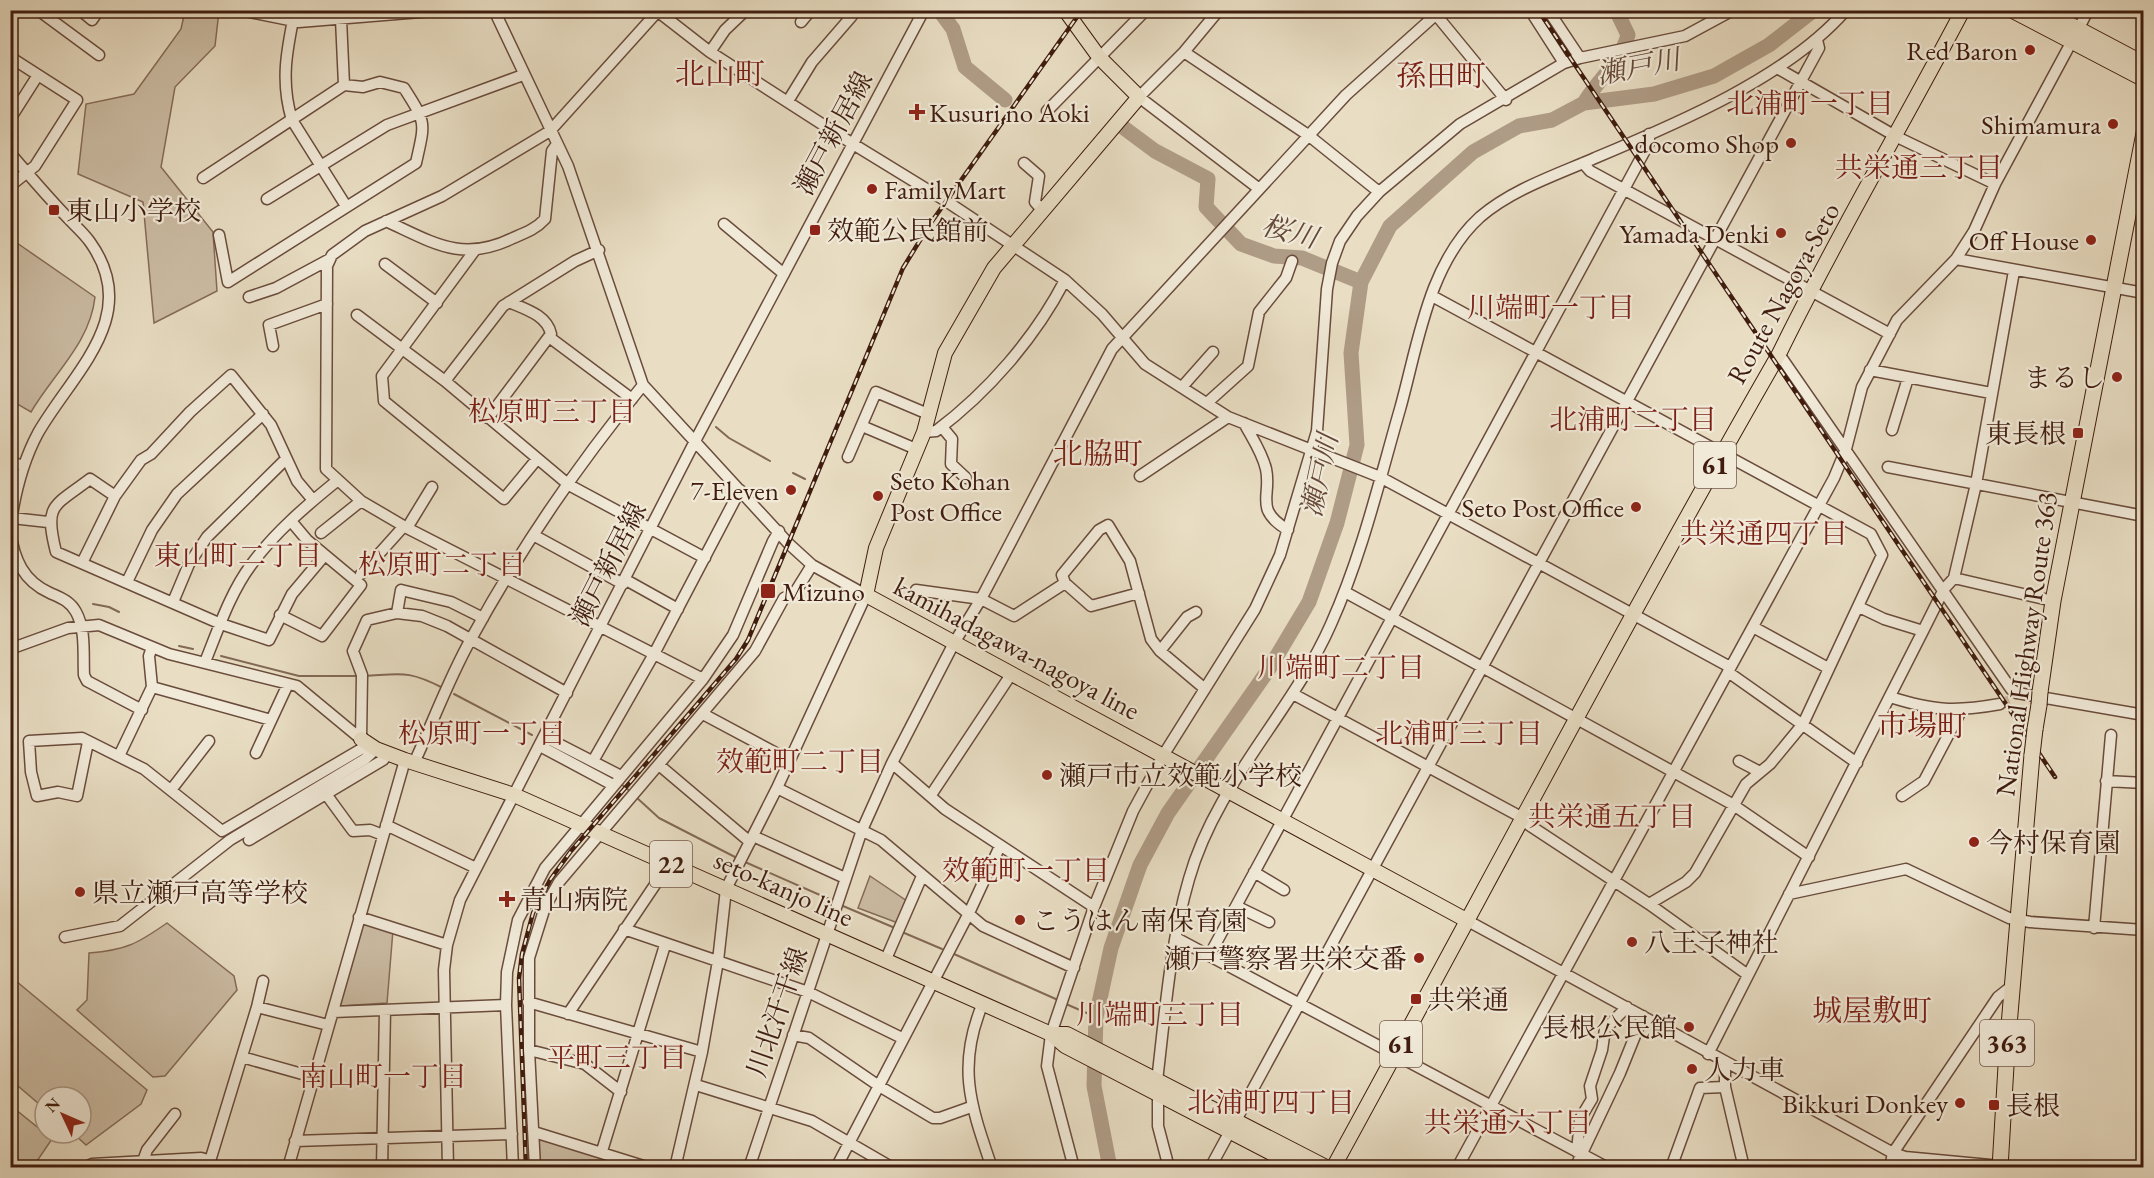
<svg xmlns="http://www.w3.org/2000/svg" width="2154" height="1178" font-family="'EB Garamond','Noto Serif JP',serif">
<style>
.green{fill:#ccbda5;stroke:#866c5a;stroke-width:1.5}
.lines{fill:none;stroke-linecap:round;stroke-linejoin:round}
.stream{stroke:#826956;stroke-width:2}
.river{stroke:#af9c86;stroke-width:15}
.minor-tunnel{stroke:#c7b7a0;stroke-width:10;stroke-dasharray:10 5;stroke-linecap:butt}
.minor-casing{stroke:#6a4c3c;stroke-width:13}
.major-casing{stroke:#3f1c0e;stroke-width:16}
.highway-casing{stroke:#3f1c0e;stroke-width:17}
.minor{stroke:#f1ead9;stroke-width:10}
.major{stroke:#e9dec4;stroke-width:14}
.highway{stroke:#e9dec4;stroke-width:15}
.rail-casing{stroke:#3f1c0e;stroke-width:4.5}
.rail{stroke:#f1ead9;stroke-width:2;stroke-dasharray:7;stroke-linecap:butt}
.highway-bridge-casing{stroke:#3f1c0e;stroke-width:17;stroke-linecap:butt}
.highway-bridge{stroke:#e9dec4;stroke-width:15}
.poi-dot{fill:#8f2418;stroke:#f1ead9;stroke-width:2}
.labels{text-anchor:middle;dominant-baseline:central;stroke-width:4.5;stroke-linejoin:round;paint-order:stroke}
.shield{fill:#f1ead9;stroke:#745a4b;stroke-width:1.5}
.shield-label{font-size:26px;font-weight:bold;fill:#3f1c0e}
.poi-label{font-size:27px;fill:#3f1c0e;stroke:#f1ead9;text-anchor:start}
.street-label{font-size:27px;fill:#3f1c0e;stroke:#f1ead9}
.water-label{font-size:28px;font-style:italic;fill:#664938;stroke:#f1ead9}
.neighbourhood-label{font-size:28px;fill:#7a1f14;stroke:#f1ead9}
.quarter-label{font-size:30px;fill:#7a1f14;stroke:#f1ead9}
</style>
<rect width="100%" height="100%" fill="#e9dec4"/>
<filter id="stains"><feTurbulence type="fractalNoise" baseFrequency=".00333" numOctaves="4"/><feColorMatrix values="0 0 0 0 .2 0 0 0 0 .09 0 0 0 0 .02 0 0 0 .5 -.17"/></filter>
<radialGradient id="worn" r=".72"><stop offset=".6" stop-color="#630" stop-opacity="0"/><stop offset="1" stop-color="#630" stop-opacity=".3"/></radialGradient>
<!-- green -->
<path class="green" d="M 185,11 L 219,11 L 215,46 L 175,87 L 161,167 L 213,232 L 217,291 L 154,323 L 143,202 L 78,174 L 86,104 L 134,94 L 181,29 Z
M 17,243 L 95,297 C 90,343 54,373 31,412 L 14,402 L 11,408 L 10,253 Z
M 870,876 L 907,901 L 898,923 L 858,908 Z
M 167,923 L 234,976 L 237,990 L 165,1076 L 153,1077 L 77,1010 L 87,1000 L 89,953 C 126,950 137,944 167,923 Z
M 360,923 L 393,930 L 387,1003 L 340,1006 Z
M 10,976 L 147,1090 L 141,1104 L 86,1145 L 73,1133 L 81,1133 L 81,1097 L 45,1097 L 45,1109 L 11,1080 Z
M 10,1105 L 52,1139 L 33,1167 L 11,1167 Z
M 538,1136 L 639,1167 L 539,1167 Z"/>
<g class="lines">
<!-- stream -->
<path class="stream" d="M 716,427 L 729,438 L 770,461
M 793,473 L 805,479
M 93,604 L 109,607 L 119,612
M 179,646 L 193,649
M 221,656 L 299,676 L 359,676
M 365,676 C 402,674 408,670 443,688
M 454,694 L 532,735
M 605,774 L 615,780
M 620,783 L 632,793
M 636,797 L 659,818 L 735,857
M 745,862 L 829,899
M 843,906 L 895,928
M 902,932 L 942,949
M 954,954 L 1058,1000
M 1066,1004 L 1096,1017"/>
<!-- river -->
<path class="river" d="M 939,10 L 953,29 L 965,67 L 1005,100
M 1584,103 C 1600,76 1619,66 1628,35 L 1616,10
M 1120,125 L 1155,151 L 1208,179 L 1206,207 L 1241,244 L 1274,256 L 1302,258 L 1361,282
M 1110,1168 L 1094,1086 L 1096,1017 L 1111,948 L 1140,865 L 1168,813 L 1269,669 L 1309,602 L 1337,523 L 1357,445 L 1351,353 L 1361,282 L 1390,226 L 1473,152 L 1519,126 L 1552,120 L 1584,103 L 1654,94 L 1714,76 L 1769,45 L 1814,10"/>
<!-- minor-tunnel -->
<path class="minor-tunnel" d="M 2000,704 L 2010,700"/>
<!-- minor casing -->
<g class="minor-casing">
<path id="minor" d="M 38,10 L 99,55
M 80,10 L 92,20 L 99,10
M 240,10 L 299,22 L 445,10
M 295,10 C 287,49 280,81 292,120 L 346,206
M 494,10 L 568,166 L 643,385 L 789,544 L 812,565 L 866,595 L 777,788 L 726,889 L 718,961 L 702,1052 L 675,1168
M 656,10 L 710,52 L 853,144 L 946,201 L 1065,280 L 1102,314 L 1145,364 L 1228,417 L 1380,477 L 1730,667
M 659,10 L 550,131 L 442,196 L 365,231 L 332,255 L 327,266 L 326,469 L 361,501 L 407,528 L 703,679
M 843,10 L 851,17 L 856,10
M 1219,10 L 1184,52 L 1139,97 L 1258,188
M 1530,10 L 1564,63
M 1548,10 L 1580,58
M 1433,11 L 1506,100
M 801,22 L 811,10
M 2078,30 L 2088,10
M 710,52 L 725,30 L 746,10
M 1184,52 L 1308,135 L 1379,192
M 10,57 L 77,100 L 35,166 L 10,186
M 1777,68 L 1897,137 L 1995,184
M 788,101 L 812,62 L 851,17
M 1047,111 L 1146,10
M 10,119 L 38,75
M 10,153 C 28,174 46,195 65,215 C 73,224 83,232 90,242 C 143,316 73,372 38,433 C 23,461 14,497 10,529
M 1024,163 L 1039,176 L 1035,202 L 1042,210
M 1583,163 L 1590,171 L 1890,334
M 203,178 L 344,85 L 341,19
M 267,199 L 387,125 L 523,75
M 386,221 C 434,243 462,263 513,238 C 525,233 536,229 545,219 L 552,151 L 557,144
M 724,224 L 784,274
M 219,235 L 228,282 L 416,163 C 425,122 427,124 404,88 L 380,82 L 363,87 L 344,85
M 475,250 L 382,376 L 384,401 L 504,499 L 537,459
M 1956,259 L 2144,293
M 385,264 L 437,303
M 1432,296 L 1871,534 L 1882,555 L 1803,724 L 1770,764 L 1746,784 L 1695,873 L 1686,882 L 1649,904
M 249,297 L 276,288 L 330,259
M 357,315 L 445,381 L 569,485 L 705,558
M 549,337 L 632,399
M 273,346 L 269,325 L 327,304
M 1779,354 L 2011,689 L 2017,693 L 2144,715
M 1870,370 L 1991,393
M 445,381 L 503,306 L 575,261 L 599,250
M 1182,387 L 1213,352
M 1208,402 L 1248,366 L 1259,312 L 1286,278 L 1292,261
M 488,418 L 551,334 C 547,315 525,309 509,302
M 1244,423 C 1252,438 1262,452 1266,469 C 1272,496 1253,509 1288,530
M 862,426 L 916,449
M 942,427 L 952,439 L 951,464 L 966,478
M 1892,430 L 1908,378
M 924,432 L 936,431 C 988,392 1035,338 1065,280
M 848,457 L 876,392 L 928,414
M 10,462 L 24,466
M 1888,467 L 2144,516
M 1140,476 L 1228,417
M 115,496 L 90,479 C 53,507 44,504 56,552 L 221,624 L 269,640 L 292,594 L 324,556
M 12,518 L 48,522
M 407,528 L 432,487
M 10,531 C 14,559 23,581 50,593 C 61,598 70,601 76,612 C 86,630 83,655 84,675 L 87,681 L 142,710
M 321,533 L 361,501
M 535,536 L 623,584
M 82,563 L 115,496 L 141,460 L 151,454 L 190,412 L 231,375 L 271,425 L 297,481 L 313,500
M 361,574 L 404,526
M 1954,578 L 2053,601
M 626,580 L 678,609
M 127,582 L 152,530 L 177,494 L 263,414
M 1065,583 L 1062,575 L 1099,530 L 1108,525 L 1130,561 L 1151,639 L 1160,651 L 1205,689
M 916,590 L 981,599 L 1014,616 L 1065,583 L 1091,606 L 1139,593
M 1345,592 L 1732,804 L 1809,857
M 173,602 L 189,564 L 207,537 L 286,459
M 1859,607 L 1884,619 L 1923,631
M 397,613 L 401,590 L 451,602 L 483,618
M 280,615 L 322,636 L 361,585 L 307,540 L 291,521
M 1753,627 L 1828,668
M 10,649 L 68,628 L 99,625 L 169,654 L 297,686 L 361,739
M 1160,651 L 1187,617 L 1196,612
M 205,662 C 218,630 230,593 251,565 C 274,533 307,505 338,480
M 1728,672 L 1857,763
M 152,687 L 271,720
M 1293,694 L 1521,817 L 1529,825 L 1649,904 L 1748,975
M 1890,697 C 1935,711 1955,712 2000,704
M 703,714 L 789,760
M 545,737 L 621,776
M 361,739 L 362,675 L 353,651 L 367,620 L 397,613 L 422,616 L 447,626 L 567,693
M 88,742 L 77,796 L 58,792 L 37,796 L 31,772 L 29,741 L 82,738 L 144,769 L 222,831 L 368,745
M 540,746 L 613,785
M 256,753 L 288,684
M 119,756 L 152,687 L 149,656 L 152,647
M 593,761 L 654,654 L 740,490
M 1739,761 L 1760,772
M 414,763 C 433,722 449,678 471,639 C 519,551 580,462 643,385
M 892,763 L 945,809 L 1094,907
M 659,765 L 750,842
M 2106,781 L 2144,783
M 777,788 L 881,840 L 983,926 L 1074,968
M 171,790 L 209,741
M 326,794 L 353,831 L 370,830 L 383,835
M 931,795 L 1012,673
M 1902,796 L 1924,781 L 1961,711
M 386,825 L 476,868
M 753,836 L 845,878
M 249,840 L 383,760 L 388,754
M 1254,872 L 1284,890
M 1789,894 L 1906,869 L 2009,918 L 2030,922 L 2144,930
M 1236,906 L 1269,922
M 359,917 L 447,945
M 1468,921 L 1893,1153 L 1905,1157 L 2022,1168
M 2094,928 L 2111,735
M 624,929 L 808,992 L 902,1038
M 65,937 L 120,926 L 230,840 L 365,759 L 376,749
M 1176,938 L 1608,1168
M 1209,956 L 1649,143 L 1649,134
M 886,959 L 922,876
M 528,1002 L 702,1052
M 983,1003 C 956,1067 971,1106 992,1168
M 257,1007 L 263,981
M 333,1012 L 506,1005
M 568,1014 L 669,864
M 793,1035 L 809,1038 L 879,1086 L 933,1118 L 940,1118 L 971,1107
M 529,1050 L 585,1064 L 621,1092
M 1708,1054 L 1923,631 L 1944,589 L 1954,578 L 1976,484 L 2014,271
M 242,1057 L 313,1077
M 1725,1063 L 1725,1087 L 1744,1168
M 1157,1081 C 1165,1014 1170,944 1189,879 C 1216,783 1292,713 1331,624 C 1362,555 1379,482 1400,409 C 1418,345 1428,264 1480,217 C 1513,189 1556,175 1595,158 C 1676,124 1788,77 1846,10
M 696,1085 L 812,1121 L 893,1168
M 1158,1094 L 1158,1126 L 1169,1168
M 534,1132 L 650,1168
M 295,1141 L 512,1134
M 602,1151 L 665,945
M 1577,1152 L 1580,1119 L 1592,1099 L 1590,1086 L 1602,1050 L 1605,1029 L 1627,1007
M 143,1161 L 147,1150 L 175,1114
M 84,1168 L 92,1164 L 201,1158 L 210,1161
M 214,1168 L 210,1161 L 257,1007 L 328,1025
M 288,1168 L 405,760
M 382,1168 L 385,1010
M 448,1168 L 444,970 L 447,945 L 460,900 L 694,443 L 924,10
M 513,1168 L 506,1005 L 507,972 L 518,920 L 545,868 L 703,679 L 733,635 L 773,541 L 779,531
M 535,1168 L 529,1050 L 529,958 L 545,907 L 559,882 L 755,651 L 784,598 L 794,594 L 812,565
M 749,1168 L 862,830 L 892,763 L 954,643 L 981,599 L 1112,349 L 1346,95 L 1441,10
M 836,1168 L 969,913 L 1000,846
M 1074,1168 L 1047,1066 L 1051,1034 L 1094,907 L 1133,811 L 1164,754 L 1255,609 L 1280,555 L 1317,431 L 1327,289 L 1332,263 L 1340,241 L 1357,216 L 1379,192 L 1460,124 L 1564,63 L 1580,58 L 1685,36 L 1733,10
M 1210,1168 L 1819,48 L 1817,40
M 1457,1168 L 1834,478 L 1846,449 L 1862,387 L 1897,320 L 1956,259 L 1974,231 L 1995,184 L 2072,41
M 1575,1168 L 1620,1073 L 1643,1016
M 1671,1168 L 1700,1088 L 1725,1087
M 1890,1168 L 1893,1153 L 1998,997 L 2012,986"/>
</g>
<!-- major casing -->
<g class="major-casing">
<path id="major" d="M 1065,10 L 1099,57 L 1139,97 L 994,268 L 945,353 L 924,432 L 876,548 L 866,595 L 1468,921
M 361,739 L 376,749 L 405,760 L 514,795 L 1051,1034 L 1065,1046 L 1300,1168
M 1051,1034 L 1067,1034 L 1328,1168
M 1333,1168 C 1482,896 1625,622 1779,354 C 1836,237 1902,126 1963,10"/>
</g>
<!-- highway casing -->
<g class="highway-casing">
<path id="highway" d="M 2012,10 L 2144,79
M 2042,10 L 2144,64
M 2040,692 L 2053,601 L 2144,133
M 2035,729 L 2039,705
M 2000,1168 L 2007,1049 L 2032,755"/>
</g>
<!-- minor -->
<use href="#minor" class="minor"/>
<!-- major -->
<use href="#major" class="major"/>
<!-- highway -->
<use href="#highway" class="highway"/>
<!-- rail casing -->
<g class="rail-casing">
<path id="rail" d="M 1538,10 L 2055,777
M 526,1168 L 519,978 L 522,954 L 533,913 L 550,880 L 571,851 L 736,659 L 748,640 L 903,268 L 930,224 L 1082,10"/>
</g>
<!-- rail -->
<use href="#rail" class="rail"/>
<!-- highway-bridge casing -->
<g class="highway-bridge-casing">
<path id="highway-bridge" d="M 2039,705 L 2040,692
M 2032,755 L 2035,729"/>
</g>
<!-- highway-bridge -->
<use href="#highway-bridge" class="highway-bridge"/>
</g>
<!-- markers -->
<g class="poi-dot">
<circle cx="2030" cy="50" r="6"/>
<path d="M914 103h6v6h6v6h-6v6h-6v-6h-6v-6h6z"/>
<circle cx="2113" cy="124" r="6"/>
<circle cx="1791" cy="143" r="6"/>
<circle cx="872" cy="189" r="6"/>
<rect x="48" y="204" width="12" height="12" rx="3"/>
<rect x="809" y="224" width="12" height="12" rx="3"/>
<circle cx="1781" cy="233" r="6"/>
<circle cx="2091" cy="240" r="6"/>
<circle cx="2117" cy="377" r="6"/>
<rect x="2072" y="427" width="12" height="12" rx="3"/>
<circle cx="791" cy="490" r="6"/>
<circle cx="878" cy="496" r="6"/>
<circle cx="1636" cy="507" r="6"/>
<rect x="760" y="583" width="16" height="16" rx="3"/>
<circle cx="1047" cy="775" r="6"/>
<circle cx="1974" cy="842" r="6"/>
<circle cx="80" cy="892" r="6"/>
<path d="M504 890h6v6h6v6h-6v6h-6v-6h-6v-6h6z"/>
<circle cx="1020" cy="920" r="6"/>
<circle cx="1632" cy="942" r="6"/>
<circle cx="1419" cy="958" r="6"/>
<rect x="1410" y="993" width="12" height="12" rx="3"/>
<circle cx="1689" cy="1027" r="6"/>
<circle cx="1692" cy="1069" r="6"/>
<circle cx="1960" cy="1103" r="6"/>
<rect x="1988" y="1099" width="12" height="12" rx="3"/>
</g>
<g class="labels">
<!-- shield labels -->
<g class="shield">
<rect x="1694" y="442" width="42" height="46" rx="4.5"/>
<rect x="650" y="841" width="42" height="46" rx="4.5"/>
<rect x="1980" y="1020" width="54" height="46" rx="4.5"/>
<rect x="1380" y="1021" width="42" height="46" rx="4.5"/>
</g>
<g class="shield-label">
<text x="1715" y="465">61</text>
<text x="671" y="864">22</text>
<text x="2007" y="1043">363</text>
<text x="1401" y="1044">61</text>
</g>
<!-- poi labels -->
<g class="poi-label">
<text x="2018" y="50" text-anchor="end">Red Baron</text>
<text x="929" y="112">Kusuri no Aoki</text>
<text x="2101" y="124" text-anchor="end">Shimamura</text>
<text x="1779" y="143" text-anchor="end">docomo Shop</text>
<text x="884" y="189">FamilyMart</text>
<text x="66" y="210">東山小学校</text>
<text x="827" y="230">效範公民館前</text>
<text x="1769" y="233" text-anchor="end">Yamada Denki</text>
<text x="2079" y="240" text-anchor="end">Off House</text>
<text x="2105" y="377" text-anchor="end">まるし</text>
<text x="2066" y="433" text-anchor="end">東長根</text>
<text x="890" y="480">Seto Kohan<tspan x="890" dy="31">Post Office</tspan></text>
<text x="779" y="490" text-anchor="end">7-Eleven</text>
<text x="1624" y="507" text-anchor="end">Seto Post Office</text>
<text x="782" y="591">Mizuno</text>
<text x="1059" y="775">瀬戸市立效範小学校</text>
<text x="1986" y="842">今村保育園</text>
<text x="92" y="892">県立瀬戸高等学校</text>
<text x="520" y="899">青山病院</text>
<text x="1032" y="920">こうはん南保育園</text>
<text x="1644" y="942">八王子神社</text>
<text x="1407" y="958" text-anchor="end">瀬戸警察署共栄交番</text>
<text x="1428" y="999">共栄通</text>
<text x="1677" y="1027" text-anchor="end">長根公民館</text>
<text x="1704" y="1069">人力車</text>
<text x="1948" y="1103" text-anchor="end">Bikkuri Donkey</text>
<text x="2006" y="1105">長根</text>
</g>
<!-- street labels -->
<g class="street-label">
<text transform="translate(833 133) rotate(-62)">瀬戸新居線</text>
<text transform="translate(1783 293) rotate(-61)">Route Nagoya-Seto</text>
<text transform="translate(608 564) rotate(-63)">瀬戸新居線</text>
<text transform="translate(2026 644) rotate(-82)">National Highway Route 363</text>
<text transform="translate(1017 648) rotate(28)">kamihadagawa-nagoya line</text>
<text transform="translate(784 888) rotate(24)">seto-kanjo line</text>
<text transform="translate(777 1012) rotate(-71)">川北汗干線</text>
</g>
<!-- water labels -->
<g class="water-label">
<text transform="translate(1638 66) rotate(-11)">瀬戸川</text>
<text transform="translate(1290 231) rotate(15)">桜川</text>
<text transform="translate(1319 475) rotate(-78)">瀬戸川</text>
</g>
<!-- neighbourhood labels -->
<g class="neighbourhood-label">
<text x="1810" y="103">北浦町一丁目</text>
<text x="1919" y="167">共栄通三丁目</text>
<text x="1551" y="307">川端町一丁目</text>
<text x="552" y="411">松原町三丁目</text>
<text x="1633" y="419">北浦町二丁目</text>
<text x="1764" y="533">共栄通四丁目</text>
<text x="238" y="555">東山町二丁目</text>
<text x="442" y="564">松原町二丁目</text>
<text x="1341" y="667">川端町二丁目</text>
<text x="482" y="733">松原町一丁目</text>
<text x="1459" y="733">北浦町三丁目</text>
<text x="800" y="761">效範町二丁目</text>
<text x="1612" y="816">共栄通五丁目</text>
<text x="1026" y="870">效範町一丁目</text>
<text x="1160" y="1014">川端町三丁目</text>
<text x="617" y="1057">平町三丁目</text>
<text x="383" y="1076">南山町一丁目</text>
<text x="1271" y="1102">北浦町四丁目</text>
<text x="1508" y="1122">共栄通六丁目</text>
</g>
<!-- quarter labels -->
<g class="quarter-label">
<text x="720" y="73">北山町</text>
<text x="1441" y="75">孫田町</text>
<text x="1098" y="453">北脇町</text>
<text x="1922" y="725">市場町</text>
<text x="1872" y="1010">城屋敷町</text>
</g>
</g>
<!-- margin -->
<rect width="2154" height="1178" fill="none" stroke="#e9dec4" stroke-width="36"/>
<rect x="12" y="12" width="2130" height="1154" fill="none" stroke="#3f1c0e" stroke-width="3"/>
<rect x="18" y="18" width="2118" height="1142" fill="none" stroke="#3f1c0e" stroke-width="1.5"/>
<!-- north arrow -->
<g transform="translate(63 1115) rotate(314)"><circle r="28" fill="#f1ead9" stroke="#aa9888" stroke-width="1.5"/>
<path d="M0-4.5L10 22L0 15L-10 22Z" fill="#8f2418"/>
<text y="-9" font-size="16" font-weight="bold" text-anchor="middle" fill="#3f1c0e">N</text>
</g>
<rect width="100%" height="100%" filter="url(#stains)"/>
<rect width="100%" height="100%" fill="url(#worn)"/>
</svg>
